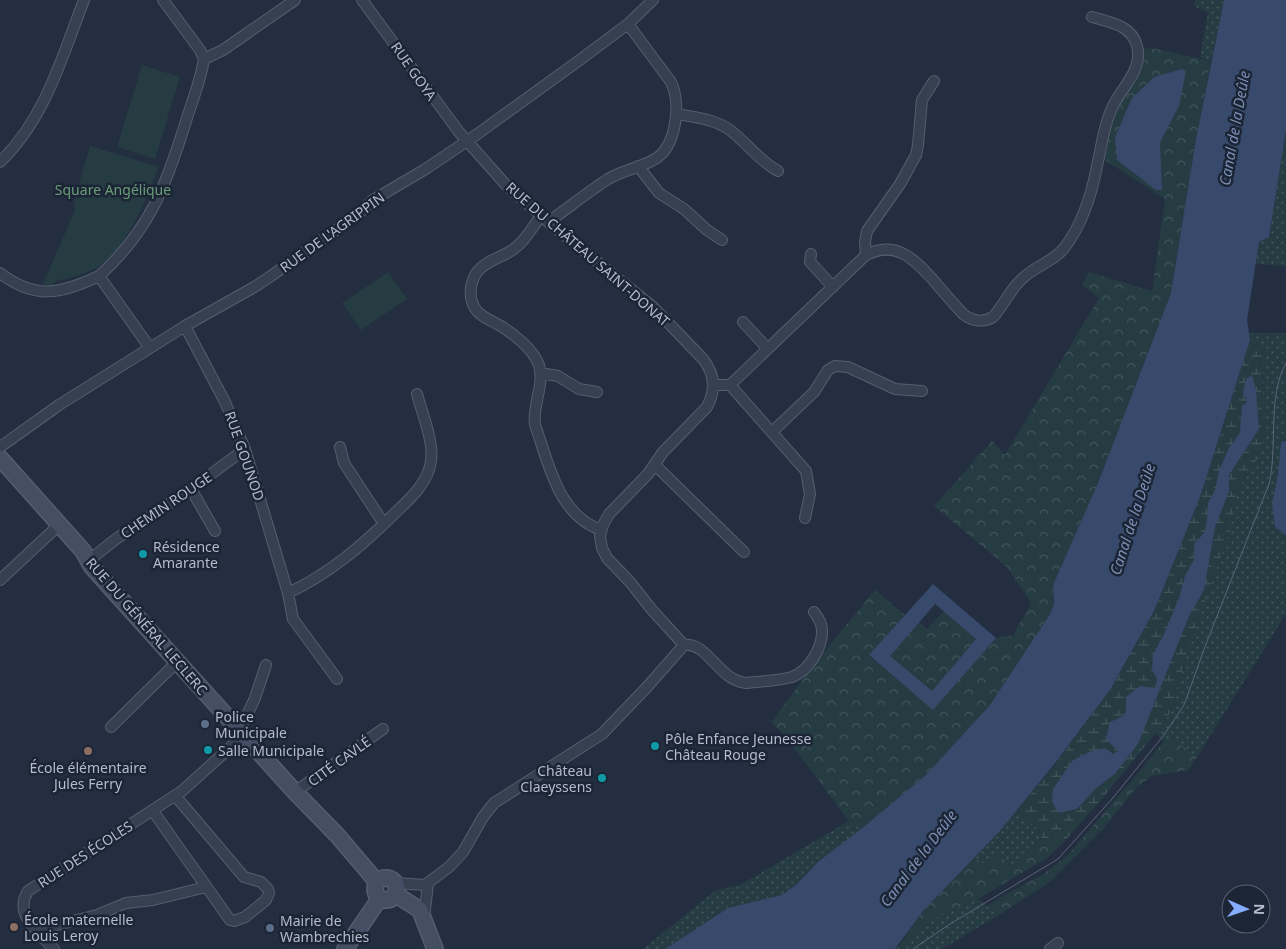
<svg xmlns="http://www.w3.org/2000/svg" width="1286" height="949" font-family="'Noto Sans',sans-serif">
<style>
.grass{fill:url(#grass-dots)}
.forest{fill:url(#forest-crowns)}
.wetland{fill:url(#wetland-marsh)}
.park{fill:#253c42}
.water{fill:#374a6b;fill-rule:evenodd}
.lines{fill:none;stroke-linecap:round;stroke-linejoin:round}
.street-casing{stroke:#555e6e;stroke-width:12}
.secondary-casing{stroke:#555e6e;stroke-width:18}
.street{stroke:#374050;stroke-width:10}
.secondary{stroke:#454f64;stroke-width:15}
.tram{stroke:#596478;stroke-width:1}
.culture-dot{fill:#0f9aa8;stroke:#1c2535;stroke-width:2}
.service-dot{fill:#5c6f8a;stroke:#1c2535;stroke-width:2}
.education-dot{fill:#8d6e63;stroke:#1c2535;stroke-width:2}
.labels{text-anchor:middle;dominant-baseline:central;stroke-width:5;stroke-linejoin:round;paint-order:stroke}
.street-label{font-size:14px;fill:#b4bbcb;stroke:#1c2535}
.park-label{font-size:14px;fill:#699d79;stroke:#1c2535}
.poi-label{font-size:14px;fill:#b4bbcb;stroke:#1c2535;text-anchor:start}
.water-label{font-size:15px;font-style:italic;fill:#7a8eb4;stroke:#1c2535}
</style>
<defs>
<pattern id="grass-dots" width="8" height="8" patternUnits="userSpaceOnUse" patternTransform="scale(1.25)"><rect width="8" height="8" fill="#253c42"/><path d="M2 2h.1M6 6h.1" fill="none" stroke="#42565c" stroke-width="1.8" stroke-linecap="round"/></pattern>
<pattern id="forest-crowns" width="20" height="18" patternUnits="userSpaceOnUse" patternTransform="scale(1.25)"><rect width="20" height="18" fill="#253c42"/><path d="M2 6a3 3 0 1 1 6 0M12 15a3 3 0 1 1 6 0" fill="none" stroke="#42565c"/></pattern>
<pattern id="wetland-marsh" width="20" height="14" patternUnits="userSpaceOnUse" patternTransform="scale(1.25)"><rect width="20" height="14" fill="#253c42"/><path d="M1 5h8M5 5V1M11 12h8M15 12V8" fill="none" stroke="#42565c"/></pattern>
</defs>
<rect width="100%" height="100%" fill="#232e41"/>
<!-- grass -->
<path class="grass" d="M 1195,0 L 1224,0 L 1211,61 L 1200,57 L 1208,13 L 1194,6 Z
M 1286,130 L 1286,266 L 1256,264 L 1259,242 L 1269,237 Z
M 1249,333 L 1286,333 L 1286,614 L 1197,757 L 1175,741 L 1164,741 L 1155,734 L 1164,723 L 1173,707 L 1187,652 L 1236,492 L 1262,451 L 1263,361 L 1267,353 L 1250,340 Z
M 1018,809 L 1042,838 L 1012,866 L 985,866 L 975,857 Z
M 849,821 L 861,829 L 819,861 L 797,884 L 782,895 L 728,908 L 665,949 L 643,949 L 716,890 L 740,885 Z
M 978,899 L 999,915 L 942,949 L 895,949 L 934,919 Z"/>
<!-- forest -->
<path class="forest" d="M 1142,48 L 1157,49 L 1211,61 L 1196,139 L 1171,293 L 1098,483 L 1053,585 L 1054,604 L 1050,614 L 990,705 L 926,775 L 861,829 L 849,821 L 786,737 L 771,722 L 820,657 L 875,590 L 905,615 L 869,656 L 933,709 L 996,638 L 1013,635 L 1031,603 L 1007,567 L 934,506 L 992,441 L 1005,455 L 1099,298 L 1082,285 L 1089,272 L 1152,291 L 1165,199 L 1105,160 L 1110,130 Z
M 944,611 L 976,639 L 932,692 L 889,656 L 918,622 L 927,629 Z
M 1164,741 L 1175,741 L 1197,757 L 1189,770 L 1152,776 L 1137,787 L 1103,829 L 1050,882 L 999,915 L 987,905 L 1043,874 L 1067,856 L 1134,778 Z
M 1042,838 L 1063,843 L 1047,858 L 978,899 L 934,919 L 897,948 L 923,911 L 975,857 L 985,865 L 998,855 L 1012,866 Z"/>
<!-- wetland -->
<path class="wetland" d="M 1250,340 L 1267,353 L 1263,362 L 1262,382 L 1265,423 L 1262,451 L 1236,492 L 1231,528 L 1187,652 L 1173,707 L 1164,723 L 1101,800 L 1063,843 L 1042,838 L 1018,809 L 1057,762 L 1110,690 L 1154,611 L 1200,497 Z"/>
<!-- park -->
<path class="park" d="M 142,65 L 180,77 L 155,159 L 117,147 Z
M 90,146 L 159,167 C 146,199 127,250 96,268 C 83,275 70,278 56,281 L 52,286 L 43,284 L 75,210 L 74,201 Z
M 388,272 L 407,299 L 361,330 L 342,303 Z"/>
<!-- water -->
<path class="water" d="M 1224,0 L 1286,0 L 1286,130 L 1269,237 L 1259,242 L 1247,320 L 1250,340 L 1200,497 L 1154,611 L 1110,690 L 1056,762 L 999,832 L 923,911 L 895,949 L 665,949 L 728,908 L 782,895 L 797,884 L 819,861 L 861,829 L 926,775 L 990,705 L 1050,614 L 1054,604 L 1053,585 L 1098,483 L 1171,293 L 1196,139 Z
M 1182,69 L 1186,71 L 1179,106 L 1160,142 L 1162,190 L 1156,190 L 1117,160 L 1115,137 L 1132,98 L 1154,77 Z
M 1252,375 L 1256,390 L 1259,429 L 1229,475 L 1229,491 L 1215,527 L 1204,590 L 1189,616 L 1138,744 L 1115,774 L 1096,788 L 1077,809 L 1059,813 L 1052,802 L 1053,789 L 1072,761 L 1089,752 L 1105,748 L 1113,754 L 1118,751 L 1106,739 L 1110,722 L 1123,716 L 1126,712 L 1126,697 L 1140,686 L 1156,688 L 1157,678 L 1152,670 L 1153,655 L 1165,632 L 1179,598 L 1185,576 L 1195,558 L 1194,544 L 1206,531 L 1208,503 L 1215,490 L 1219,471 L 1229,448 L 1240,433 L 1242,406 L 1247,402 L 1243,392 L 1246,379 Z
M 1286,441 L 1286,535 L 1275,527 L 1272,504 L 1278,475 L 1281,442 Z
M 933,584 L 996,638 L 933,710 L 869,655 ZM 935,604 L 976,639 L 932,691 L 890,656 Z"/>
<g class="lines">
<!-- street casing -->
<g class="street-casing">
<path id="street" d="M 163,0 L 200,50 L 204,59
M 362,0 L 459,132 L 506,185 L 548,222 L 653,307 L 703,359 C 715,374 716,390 707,407 L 663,452 L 648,474 L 609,514 L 603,525 L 600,536 L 602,548 L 607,558 L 630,582 L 652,610 L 684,645
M 676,114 C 694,117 715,119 730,130 C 747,143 757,159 778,171
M 0,162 C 45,119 62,57 84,0
M 638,166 L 659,193 L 684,209 L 707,230 L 722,240
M 541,216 C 533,226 526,240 515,248 C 503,258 487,259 477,272 C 469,284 468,300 477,311 C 483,318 492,321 499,325 C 514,334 533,349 539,365 C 545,385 532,405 535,425 C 549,464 558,515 601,530
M 548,222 C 568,208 588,192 608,179 C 623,170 640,168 655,159 C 677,146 681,103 671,82 L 628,24
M 811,254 L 810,262 L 833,287
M 866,255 L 865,242 L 867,231 L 900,184 L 916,155 L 918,145 L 922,100 L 934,81
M 0,273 C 35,300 61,294 99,276
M 743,322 L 767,348
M 185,326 L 225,402 L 245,449 L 288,593 L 293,619 L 337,679
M 150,348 L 99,276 C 151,229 167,183 187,118 C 193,99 201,79 204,59 L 223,50 L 295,0
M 540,373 L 558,376 L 579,389 L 597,392
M 713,385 L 730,385 L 806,471 L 810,494 L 805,518
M 730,385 L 866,255 C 897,239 916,261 935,282 C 944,293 954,304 963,314 C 972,321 983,323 993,317 C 1004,305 1010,289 1023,278 C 1035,266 1055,261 1065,247 C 1082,224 1092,193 1097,166 C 1102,145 1104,123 1114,104 C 1124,85 1143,69 1137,46 C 1132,25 1109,22 1092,17
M 772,432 L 814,392 L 828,370 L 835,366 L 848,367 L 895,389 L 922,391
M 0,447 L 59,405 L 185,326 L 256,286 L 271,276 L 357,215 L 373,200 L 424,170 L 476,135 L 577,62 L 628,24 L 653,0
M 340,447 L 344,463 L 384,524
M 655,465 L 744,552
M 191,489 L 215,531
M 88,561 L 116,539 L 191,489 L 245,449
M 0,580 L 59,525
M 288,593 C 329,574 363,545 395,513 C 410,499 428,483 431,461 C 434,442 422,413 417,394
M 684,645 C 708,642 718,680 746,683 C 761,681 778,681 792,677 C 809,671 823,647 822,630 C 822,623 818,618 814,612
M 111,727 L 177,662
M 240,730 L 255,698 L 266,665
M 295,792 L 383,729
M 151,812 L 155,814 L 230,920 L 234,921 L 245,917 L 266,900 L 269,893 L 268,889 L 261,882 L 244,877 L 178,799 L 178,794
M 395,883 L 425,885 L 449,867 L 463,852 L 483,817 L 494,803 L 602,734 L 647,687 L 684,645
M 424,918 L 428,884
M 37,930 L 97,915 L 126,903 L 153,900 L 206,887
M 54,949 C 39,933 13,914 28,891 L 182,791 L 244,735
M 1050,949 L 1058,943"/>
</g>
<!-- secondary casing -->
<g class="secondary-casing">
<path id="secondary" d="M 0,458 L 83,551 L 92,567 L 118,596 L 295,792 L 337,835 L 377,882
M375 889a11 11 0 1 1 22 0a11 11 0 1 1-22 0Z
M 395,894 L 420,910 L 435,949
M 345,949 L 380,898"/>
</g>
<!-- street -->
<use href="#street" class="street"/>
<!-- secondary -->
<use href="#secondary" class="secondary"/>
<!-- tram -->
<path class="tram" d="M 913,949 L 950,924 L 1058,859 L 1112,799 L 1164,735 L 1184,705 L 1206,644 L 1269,484 C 1278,447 1267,396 1286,363"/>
</g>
<!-- markers -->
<g class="culture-dot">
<circle cx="143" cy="554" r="5"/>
<circle cx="655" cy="746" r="5"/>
<circle cx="208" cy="750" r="5"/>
<circle cx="602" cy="778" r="5"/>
</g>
<g class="service-dot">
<circle cx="205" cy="724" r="5"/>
<circle cx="270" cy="928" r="5"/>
</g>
<g class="education-dot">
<circle cx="88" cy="751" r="5"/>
<circle cx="14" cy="927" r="5"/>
</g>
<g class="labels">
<!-- street labels -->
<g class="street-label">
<text transform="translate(414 71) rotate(55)">RUE GOYA</text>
<text transform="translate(332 232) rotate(-36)">RUE DE L'AGRIPPIN</text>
<text transform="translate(588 254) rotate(41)">RUE DU CHÂTEAU SAINT-DONAT</text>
<text transform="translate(245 456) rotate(71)">RUE GOUNOD</text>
<text transform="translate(166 505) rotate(-34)">CHEMIN ROUGE</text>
<text transform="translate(147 626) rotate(49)">RUE DU GÉNÉRAL LECLERC</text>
<text transform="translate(339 761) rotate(-36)">CITÉ CAVLÉ</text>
<text transform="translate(85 854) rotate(-33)">RUE DES ÉCOLES</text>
</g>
<!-- park labels -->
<g class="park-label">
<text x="113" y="189">Square Angélique</text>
</g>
<!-- poi labels -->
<g class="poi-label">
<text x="153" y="546">Résidence<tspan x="153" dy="16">Amarante</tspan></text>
<text x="215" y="716">Police<tspan x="215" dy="16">Municipale</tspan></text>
<text x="665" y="738">Pôle Enfance Jeunesse<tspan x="665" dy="16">Château Rouge</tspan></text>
<text x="218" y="750">Salle Municipale</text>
<text x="88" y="767" text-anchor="middle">École élémentaire<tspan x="88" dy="16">Jules Ferry</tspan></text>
<text x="592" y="770" text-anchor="end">Château<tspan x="592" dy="16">Claeyssens</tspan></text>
<text x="24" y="919">École maternelle<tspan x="24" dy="16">Louis Leroy</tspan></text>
<text x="280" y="920">Mairie de<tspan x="280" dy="16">Wambrechies</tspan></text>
</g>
<!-- water labels -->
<g class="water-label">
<text transform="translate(1234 128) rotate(-80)">Canal de la Deûle</text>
<text transform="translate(1132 519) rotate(-72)">Canal de la Deûle</text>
<text transform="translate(918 858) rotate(-53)">Canal de la Deûle</text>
</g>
</g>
<!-- north arrow -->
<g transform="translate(1246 909) rotate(92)"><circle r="24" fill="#1c2535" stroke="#596171"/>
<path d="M0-4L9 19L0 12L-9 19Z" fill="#85acfe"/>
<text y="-8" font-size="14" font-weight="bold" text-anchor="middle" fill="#b4bbcb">N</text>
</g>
</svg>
